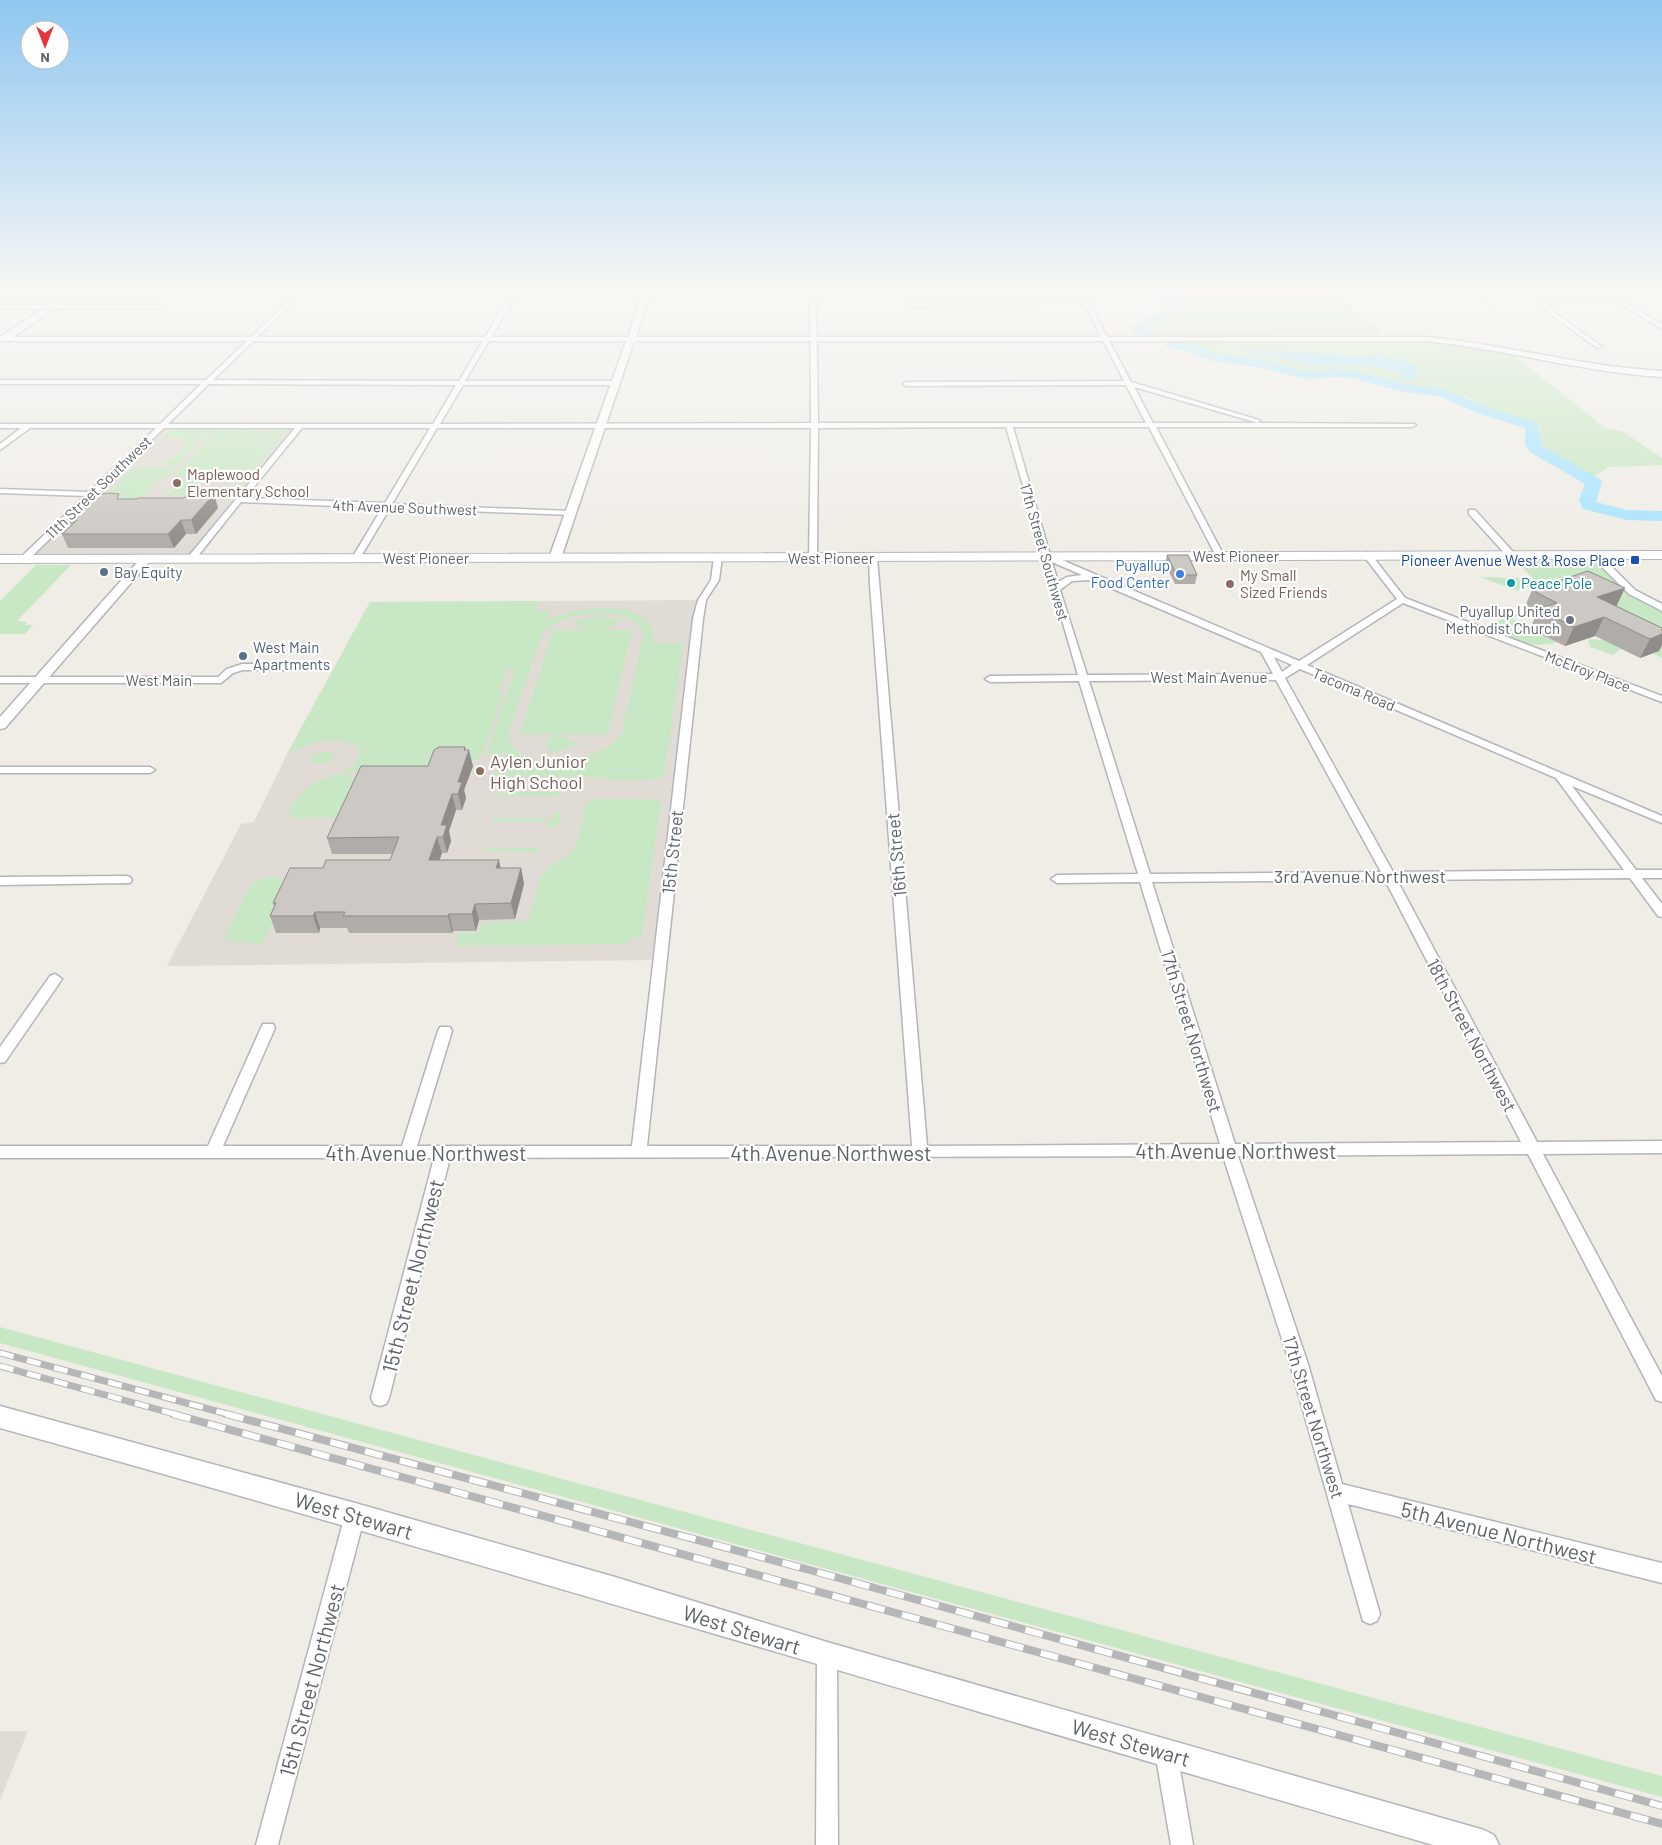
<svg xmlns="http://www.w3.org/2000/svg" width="1662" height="1845" font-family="Barlow,sans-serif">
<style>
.education{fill:#e0dcd5}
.green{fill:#c8e7c4;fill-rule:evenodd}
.water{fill:#a9e4fe}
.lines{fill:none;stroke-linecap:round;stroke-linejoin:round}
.river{fill:#a9e4fe;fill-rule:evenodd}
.minor-casing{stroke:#b2b5b9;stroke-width:3}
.tertiary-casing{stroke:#b2b5b9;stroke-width:3}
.secondary-casing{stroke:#b3b7bb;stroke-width:2}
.minor{fill:#fff;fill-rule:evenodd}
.tertiary{fill:#fff;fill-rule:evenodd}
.secondary{fill:#fff;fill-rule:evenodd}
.rail-far1-casing{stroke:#b5b6b7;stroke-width:7}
.rail-casing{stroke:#b5b6b7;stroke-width:8}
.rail-far1{stroke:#fff;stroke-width:5;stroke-dasharray:14;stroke-linecap:butt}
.rail{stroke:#fff;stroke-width:6;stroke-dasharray:18;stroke-linecap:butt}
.wall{fill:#afaca9}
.shaded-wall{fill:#8f8c89}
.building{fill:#ccc8c4;stroke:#8f8c89}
.education-dot{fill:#8d6e63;stroke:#fff;stroke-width:2}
.transit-dot{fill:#1a4fb4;stroke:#fff;stroke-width:2}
.service-dot{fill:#5c6f8a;stroke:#fff;stroke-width:2}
.shop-dot{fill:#3f7fe0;stroke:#fff;stroke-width:2}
.culture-dot{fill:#0f9aa8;stroke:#fff;stroke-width:2}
.worship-dot{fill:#6b7280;stroke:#fff;stroke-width:2}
.labels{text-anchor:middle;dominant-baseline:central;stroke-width:4.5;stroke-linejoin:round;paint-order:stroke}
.far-education-label{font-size:15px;fill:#785e54;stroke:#fff;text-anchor:start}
.far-street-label{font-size:15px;fill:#5e6367;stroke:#fff}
.far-transit-label{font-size:15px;fill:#164399;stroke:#fff;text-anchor:end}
.far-shop-label{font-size:15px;fill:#366cbe;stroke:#fff;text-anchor:end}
.far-service-label{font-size:15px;fill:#4e5e75;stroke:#fff;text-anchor:start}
.far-culture-label{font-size:15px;fill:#0d838f;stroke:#fff;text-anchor:start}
.far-worship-label{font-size:15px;fill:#5b616d;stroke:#fff;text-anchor:end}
.education-label{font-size:18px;fill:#785e54;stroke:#fff;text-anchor:start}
.street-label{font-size:18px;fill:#5e6367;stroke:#fff}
.near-street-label{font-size:21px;fill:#5e6367;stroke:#fff}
</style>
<rect width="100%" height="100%" fill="#f0ede7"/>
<!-- education -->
<path class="education" d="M 161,426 L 300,426 L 191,559 L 24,559 Z
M 702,600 L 660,960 L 167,966 L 241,824 L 254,822 L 287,754 L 370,602 Z
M 0,1731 L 28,1731 L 0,1800 Z"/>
<!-- green -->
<path class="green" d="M 1152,290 L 1313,290 L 1346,303 L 1361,318 L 1379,325 L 1381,334 L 1158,337 L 1144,332 L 1141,327 L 1169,311 L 1185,305 Z
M 1374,290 L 1431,290 L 1485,298 L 1497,308 C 1480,303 1465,298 1447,297 C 1423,295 1395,302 1374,290 Z
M 1419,342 L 1460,345 L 1514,355 L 1605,428 L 1624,432 L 1662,458 L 1662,465 L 1609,467 L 1592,477 L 1560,460 L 1539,444 L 1539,427 L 1525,419 L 1499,414 L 1468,397 L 1404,388 L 1357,375 L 1335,373 L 1309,376 L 1264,364 L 1212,357 L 1198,350 L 1170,343 Z
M 172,429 L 287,429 L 288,430 L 229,500 L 224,500 L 281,432 L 275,431 L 222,431 L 279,433 L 249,469 L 230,469 L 223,477 L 174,477 L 214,433 L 219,431 C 204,433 189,454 178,465 L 159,465 L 172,460 L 187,443 L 181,438 L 163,438 Z
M 134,467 L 178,467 L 168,477 L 162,477 L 145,495 L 133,498 L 104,497 Z
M 182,480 L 202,480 L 188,496 L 167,496 Z
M 1517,561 L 1593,561 L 1628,592 L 1662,610 L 1662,658 L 1653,654 L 1660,651 L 1594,619 L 1568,578 L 1557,578 L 1558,582 L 1551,583 L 1550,588 L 1534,580 Z
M 36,565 L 71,565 L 17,621 L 27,622 L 25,625 L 33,625 L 25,634 L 0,634 L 0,601 Z
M 1480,577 L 1518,578 L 1522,583 L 1518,591 Z
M 539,601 L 536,610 L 550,610 L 547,620 C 573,608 660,593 653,643 L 684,643 L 664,777 L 649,780 L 607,780 L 603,777 L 507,777 L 504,773 L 493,779 L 500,758 L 496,757 L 497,755 C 507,755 512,760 521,762 L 503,751 L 502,754 L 486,754 L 515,669 L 507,670 L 505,676 L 507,678 L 504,678 L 502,683 L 504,685 L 501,686 L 499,691 L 504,692 L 480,760 L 436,760 L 432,769 L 343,772 C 352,766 361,760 359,748 L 352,742 L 349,744 C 326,734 308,747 287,754 L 370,602 ZM 602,613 C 618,614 636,616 643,633 L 622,734 C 601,765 506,775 509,731 L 543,633 C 559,617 581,613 602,613 Z
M 1511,611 L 1518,615 L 1513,619 L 1527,626 L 1539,622 L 1531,629 L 1557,642 C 1536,650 1514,639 1494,631 L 1492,626 Z
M 595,614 L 602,614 L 601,617 L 621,620 C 610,631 584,635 573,621 L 593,617 Z
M 553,630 L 632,630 L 608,734 L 555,734 L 577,743 L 582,743 L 582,746 L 576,745 L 549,754 L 546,743 L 554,734 L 520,734 Z
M 1588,639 L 1603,640 L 1621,649 L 1613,655 L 1590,647 Z
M 322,752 L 332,753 L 334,758 L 324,764 L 312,762 L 312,756 Z
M 337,774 L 351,774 L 350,777 L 358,780 L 341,815 L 337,815 L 335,818 L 290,818 L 292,815 L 287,815 C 301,789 310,784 337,774 Z
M 507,792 L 556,792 L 565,796 L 494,796 Z
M 594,799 L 649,799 L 661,802 L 642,936 L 629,940 L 628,944 L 456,946 L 460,933 L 479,933 L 482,923 L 528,921 L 541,874 L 545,874 C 548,863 565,861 572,852 C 579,844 583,815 585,805 Z
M 557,811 L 561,813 L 559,825 L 553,828 L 548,828 L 549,822 L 491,822 L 492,819 L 552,819 Z
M 486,848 L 541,848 L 540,852 L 480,850 Z
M 260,878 L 290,878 L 283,902 L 263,944 L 227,941 L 225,935 L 253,882 L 258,882 Z
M 0,1327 L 1662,1776 L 1662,1797 L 0,1343 Z"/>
<!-- water -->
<path class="water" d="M 1234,350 L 1286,351 L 1363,357 L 1377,353 L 1415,364 L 1418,369 L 1415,379 L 1407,381 L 1403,378 L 1403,374 L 1367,365 L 1316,365 Z"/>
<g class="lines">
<!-- river -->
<path class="river" d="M 1142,290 L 1156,290 L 1186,306 L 1144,328 L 1156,336 L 1150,340 L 1137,336 L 1131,327 L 1171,306 Z
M 1170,339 L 1203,347 L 1215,353 L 1264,360 L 1309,372 L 1335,369 L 1357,371 L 1405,384 L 1444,389 L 1492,409 L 1537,423 L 1542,446 L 1600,479 L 1602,482 L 1596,502 L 1627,510 L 1662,511 L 1662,521 L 1627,520 L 1583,509 L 1579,500 L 1585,484 L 1530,452 L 1525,444 L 1525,428 L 1482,415 L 1441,397 L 1404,392 L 1356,379 L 1335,377 L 1309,380 L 1263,368 L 1212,361 L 1193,353 L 1165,346 L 1164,343 Z"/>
<!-- minor casing -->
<g class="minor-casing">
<path id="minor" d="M 300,290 L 306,290 L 213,380 L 459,381 L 513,290 L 519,290 L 465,381 L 615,381 L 618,383 L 615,385 L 463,385 L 440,424 L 811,423 L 810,290 L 816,290 L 818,423 L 1146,423 L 1126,385 L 906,386 L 903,384 L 906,382 L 1124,381 L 1085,305 L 1077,302 L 912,307 L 909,305 L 912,303 L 1071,300 L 1043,290 L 1050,290 L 1089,303 L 1131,382 L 1259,420 L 1260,421 L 1257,423 L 1414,424 L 1416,425 L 1412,427 L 1156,427 L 1224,556 L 1220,559 L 1216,556 L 1149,427 L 1013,427 L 1050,555 L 1299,661 L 1397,599 L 1363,555 L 1367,552 L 1370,553 L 1405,598 L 1662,696 L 1662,702 L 1403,603 L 1307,665 L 1662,816 L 1662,823 L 1572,786 L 1636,870 L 1662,870 L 1662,878 L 1642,878 L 1662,904 L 1662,917 L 1658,916 L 1630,878 L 1397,880 L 1537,1142 L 1662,1141 L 1662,1153 L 1543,1154 L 1662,1376 L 1662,1402 L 1656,1400 L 1528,1154 L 1238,1156 L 1308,1364 L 1342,1484 L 1662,1563 L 1662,1583 L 1348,1504 L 1380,1614 L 1377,1621 L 1370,1624 L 1363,1621 L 1290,1364 L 1223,1156 L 450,1158 L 389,1398 L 386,1404 L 380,1406 L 374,1404 L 371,1398 L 434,1158 L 412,1158 L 407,1160 L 402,1158 L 0,1158 L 0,1146 L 208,1146 L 261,1028 L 263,1024 L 273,1024 L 275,1028 L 223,1146 L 402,1146 L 438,1031 L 440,1027 L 450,1027 L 452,1031 L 417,1146 L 632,1146 L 693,619 L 698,600 L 711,580 L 714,557 L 718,554 L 722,557 L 719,580 L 706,600 L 703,619 L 647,1146 L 912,1146 L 870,585 L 869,558 L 873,555 L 877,558 L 927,1146 L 1220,1144 L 1140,882 L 1057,883 L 1051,879 L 1057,875 L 1138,874 L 1079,681 L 990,682 L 985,679 L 990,676 L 1078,675 L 1006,427 L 818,428 L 817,558 L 813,561 L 809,558 L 811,428 L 437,428 L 392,504 L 570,511 L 574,513 L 570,515 L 390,508 L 360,558 L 356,561 L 352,558 L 382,508 L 241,502 L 194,561 L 191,562 L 187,559 L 188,557 L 295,428 L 164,428 L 27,561 L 21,561 L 21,557 L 85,496 L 0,493 L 0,489 L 89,492 L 156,428 L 30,428 L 0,450 L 0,444 L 21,428 L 0,428 L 0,424 L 160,424 L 201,384 L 0,384 L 0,380 L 206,380 ZM 209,384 L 456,385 L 433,424 L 168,424 ZM 1134,387 L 1255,422 L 1257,423 L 1153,423 ZM 302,428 L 430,428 L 385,503 L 245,498 ZM 1052,562 L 1082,575 L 1067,577 L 1058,582 ZM 1092,580 L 1261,652 L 1273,674 L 1087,675 L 1060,590 L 1072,581 ZM 1274,657 L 1292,665 L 1282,672 ZM 1300,669 L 1556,778 L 1624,870 L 1393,872 L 1285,678 ZM 1276,680 L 1381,872 L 1150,874 L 1089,681 ZM 1385,880 L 1521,1142 L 1235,1144 L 1152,882 Z
M 1522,290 L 1529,290 L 1542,296 L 1617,297 L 1662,324 L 1662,329 L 1616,301 L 1545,300 L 1553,311 L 1602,347 L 1597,348 L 1549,313 L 1539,299 Z
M 0,305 L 163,305 L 166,307 L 163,309 L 0,309 Z
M 1469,510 L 1475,510 L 1514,553 L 1514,557 L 1508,557 L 1469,514 Z
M 1592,553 L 1598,553 L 1635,590 L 1662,604 L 1662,611 L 1629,594 L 1592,557 Z
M 242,664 L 314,664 L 319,667 L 314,670 L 243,670 L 233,673 L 221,683 L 0,683 L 0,677 L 218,677 L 227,669 Z
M 0,767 L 150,767 L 155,770 L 150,773 L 0,773 Z
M 126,876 L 130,877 L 132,880 L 130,883 L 0,885 L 0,877 Z
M 55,974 L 62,979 L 60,982 L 5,1062 L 0,1063 L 0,1047 L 50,976 Z
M 355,1505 L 362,1508 L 365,1515 L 278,1845 L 256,1845 L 345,1515 L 348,1508 Z
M 827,1645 L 834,1648 L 837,1655 L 838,1845 L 816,1845 L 817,1655 L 820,1648 Z
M 1166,1741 L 1174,1744 L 1177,1752 L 1193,1845 L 1171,1845 L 1155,1752 L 1158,1744 Z"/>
</g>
<!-- tertiary casing -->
<g class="tertiary-casing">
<path id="tertiary" d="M 73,290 L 81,290 L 13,337 L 628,337 L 644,290 L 651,290 L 636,337 L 1426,337 C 1505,344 1582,367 1662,371 L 1662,377 C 1582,372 1505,349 1426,341 L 634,341 L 561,558 L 555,561 L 549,558 L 626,341 L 0,341 L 0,337 Z
M 1652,290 L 1662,291 L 1662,296 L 1652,292 Z
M 146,556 L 150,557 L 150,561 L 5,728 L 0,729 L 0,717 L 142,557 Z
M 0,1406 L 355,1503 L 615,1577 L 827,1642 L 1484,1830 L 1494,1835 L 1499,1845 L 1433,1845 C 956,1706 479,1562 0,1428 Z"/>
</g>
<!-- secondary casing -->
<g class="secondary-casing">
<path id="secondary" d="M 1662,551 L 1662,559 L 0,563 L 0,555 Z"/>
</g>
<!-- minor -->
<use href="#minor" class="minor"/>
<!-- tertiary -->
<use href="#tertiary" class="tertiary"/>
<!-- secondary -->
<use href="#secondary" class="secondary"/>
<!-- rail-far1 casing -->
<g class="rail-far1-casing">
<path id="rail-far1" d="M 0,1353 L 231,1415
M 0,1366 L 178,1415"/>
</g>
<!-- rail casing -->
<g class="rail-casing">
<path id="rail" d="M 173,1414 L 1662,1824
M 226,1414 L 806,1569 L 1662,1806"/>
</g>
<!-- rail-far1 -->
<use href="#rail-far1" class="rail-far1"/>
<!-- rail -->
<use href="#rail" class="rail"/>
</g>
<!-- wall -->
<path class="wall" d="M 214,494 L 218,508 L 196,534 L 186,534 L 174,548 L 68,548 L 62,534 L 69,527 L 66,520 L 121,499 L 184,498 Z
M 1167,555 L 1197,575 L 1195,584 L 1175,584 L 1165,564 Z
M 1532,590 L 1616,606 L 1662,628 L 1662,645 L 1659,651 L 1640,658 L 1595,636 L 1565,646 L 1530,629 L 1536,615 L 1524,609 Z
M 466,750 L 473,766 L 464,790 L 466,798 L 462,810 L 456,810 L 449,831 L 451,841 L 447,853 L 442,853 L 439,860 L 501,868 L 521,868 L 524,884 L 515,919 L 479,920 L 476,931 L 453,931 L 452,933 L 349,933 L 347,928 L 320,928 L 319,933 L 276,933 L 270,916 L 274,907 L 273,903 L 323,868 L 390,860 L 393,854 L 332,854 L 327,838 L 428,766 Z"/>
<!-- shaded-wall -->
<path class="shaded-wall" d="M 214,494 L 218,508 L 196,534 L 191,520 Z
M 181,520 L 186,534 L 174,548 L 168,534 Z
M 1625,588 L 1616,607 L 1597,597 Z
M 1604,617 L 1595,636 L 1565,646 L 1574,627 Z
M 1662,634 L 1662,645 L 1659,651 L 1640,658 L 1650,639 Z
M 465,747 L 467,756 L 469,750 L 473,766 L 464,790 L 466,798 L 462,810 L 458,794 L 458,782 Z
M 452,794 L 456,810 L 449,831 L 451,841 L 447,853 L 443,837 L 441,825 Z
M 437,837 L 442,853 L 434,876 L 429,860 Z
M 499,860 L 502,876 L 496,868 Z
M 521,868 L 524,884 L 515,919 L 511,903 Z
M 475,904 L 479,920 L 476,931 L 472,914 Z
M 315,912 L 320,928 L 319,933 L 313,916 Z
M 449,914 L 453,931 L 452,933 L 448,916 Z"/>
<!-- building -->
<path class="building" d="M 202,491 L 214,494 L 191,520 L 181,520 L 168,534 L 62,534 L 77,520 L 66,520 L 93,495 L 109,493 L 119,494 L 117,499 L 137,499 L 138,498 L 184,498 L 189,493 Z
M 1167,555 L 1188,555 L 1197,575 L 1177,575 Z
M 1588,571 L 1625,588 L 1597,597 L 1662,628 L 1662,634 L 1650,639 L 1604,617 L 1574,627 L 1538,609 L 1557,603 L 1532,590 Z
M 439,747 L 465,747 L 464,750 L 469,750 L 458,782 L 462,782 L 458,794 L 452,794 L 441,825 L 447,825 L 443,837 L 437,837 L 429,860 L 499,860 L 496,868 L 521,868 L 511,903 L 475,904 L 472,914 L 449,914 L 448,916 L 343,916 L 345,912 L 315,912 L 313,916 L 270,916 L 276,903 L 273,903 L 290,868 L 323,868 L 326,860 L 390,860 L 399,837 L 327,838 L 361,766 L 428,766 L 434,750 Z"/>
<!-- sky -->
<linearGradient id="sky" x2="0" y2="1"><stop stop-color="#8fc7f1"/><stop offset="0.53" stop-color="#f8f7f4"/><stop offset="1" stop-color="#f8f7f4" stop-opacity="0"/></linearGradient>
<rect width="1662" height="548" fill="url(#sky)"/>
<!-- markers -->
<g class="education-dot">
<circle cx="177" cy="483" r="5"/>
<circle cx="1230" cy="584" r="5"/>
<circle cx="480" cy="771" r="5"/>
</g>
<rect class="transit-dot" x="1630" y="555" width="10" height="10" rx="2.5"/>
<g class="service-dot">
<circle cx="104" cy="572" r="5"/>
<circle cx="243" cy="656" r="5"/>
</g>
<circle class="shop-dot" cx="1180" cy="574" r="5"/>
<circle class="culture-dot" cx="1511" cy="583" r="5"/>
<circle class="worship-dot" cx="1570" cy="620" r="5"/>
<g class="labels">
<!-- far-education labels -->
<g class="far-education-label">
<text x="187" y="474">Maplewood<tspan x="187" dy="17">Elementary School</tspan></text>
<text x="1240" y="575">My Small<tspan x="1240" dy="17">Sized Friends</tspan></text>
</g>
<!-- far-street labels -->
<g class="far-street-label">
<text transform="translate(98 487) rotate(-44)">11th Street Southwest</text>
<text transform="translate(405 507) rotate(2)">4th Avenue Southwest</text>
<text transform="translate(1045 552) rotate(74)">17th Street Southwest</text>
<text x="1236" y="556">West Pioneer</text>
<text x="426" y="558">West Pioneer</text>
<text x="831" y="558">West Pioneer</text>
<text transform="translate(1588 671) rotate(21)">McElroy Place</text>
<text x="1209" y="677">West Main Avenue</text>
<text x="159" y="680">West Main</text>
<text transform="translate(1354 689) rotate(23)">Tacoma Road</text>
</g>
<!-- far-transit labels -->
<g class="far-transit-label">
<text x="1625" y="560">Pioneer Avenue West &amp; Rose Place</text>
</g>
<!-- far-shop labels -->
<g class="far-shop-label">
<text x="1170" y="565">Puyallup<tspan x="1170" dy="17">Food Center</tspan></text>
</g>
<!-- far-service labels -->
<g class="far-service-label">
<text x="114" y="572">Bay Equity</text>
<text x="253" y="647">West Main<tspan x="253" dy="17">Apartments</tspan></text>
</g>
<!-- far-culture labels -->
<g class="far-culture-label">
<text x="1521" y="583">Peace Pole</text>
</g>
<!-- far-worship labels -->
<g class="far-worship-label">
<text x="1560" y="611">Puyallup United<tspan x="1560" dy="17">Methodist Church</tspan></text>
</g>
<!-- education labels -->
<g class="education-label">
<text x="490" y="761">Aylen Junior<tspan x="490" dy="21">High School</tspan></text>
</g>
<!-- street labels -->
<g class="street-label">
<text transform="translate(672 852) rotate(-84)">15th Street</text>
<text transform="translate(896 855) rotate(-95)">16th Street</text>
<text x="1360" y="876">3rd Avenue Northwest</text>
<text transform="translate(1192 1031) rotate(73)">17th Street Northwest</text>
<text transform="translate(1472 1035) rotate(62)">18th Street Northwest</text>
<text transform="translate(1314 1417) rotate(73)">17th Street Northwest</text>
</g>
<!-- near-street labels -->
<g class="near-street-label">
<text x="1236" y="1150">4th Avenue Northwest</text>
<text x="426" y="1152">4th Avenue Northwest</text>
<text x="831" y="1152">4th Avenue Northwest</text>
<text transform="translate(412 1276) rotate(-76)">15th Street Northwest</text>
<text transform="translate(354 1515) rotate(16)">West Stewart</text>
<text transform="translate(1499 1532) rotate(14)">5th Avenue Northwest</text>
<text transform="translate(742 1629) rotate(17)">West Stewart</text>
<text transform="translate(311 1680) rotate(-75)">15th Street Northwest</text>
<text transform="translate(1131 1742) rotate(16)">West Stewart</text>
</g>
</g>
<!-- north arrow -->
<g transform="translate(45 45) rotate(180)"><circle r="24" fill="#ffffff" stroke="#bfc1c2"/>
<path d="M0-4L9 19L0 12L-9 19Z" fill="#e9343e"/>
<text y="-8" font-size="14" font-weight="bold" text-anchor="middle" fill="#5e6367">N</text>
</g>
</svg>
